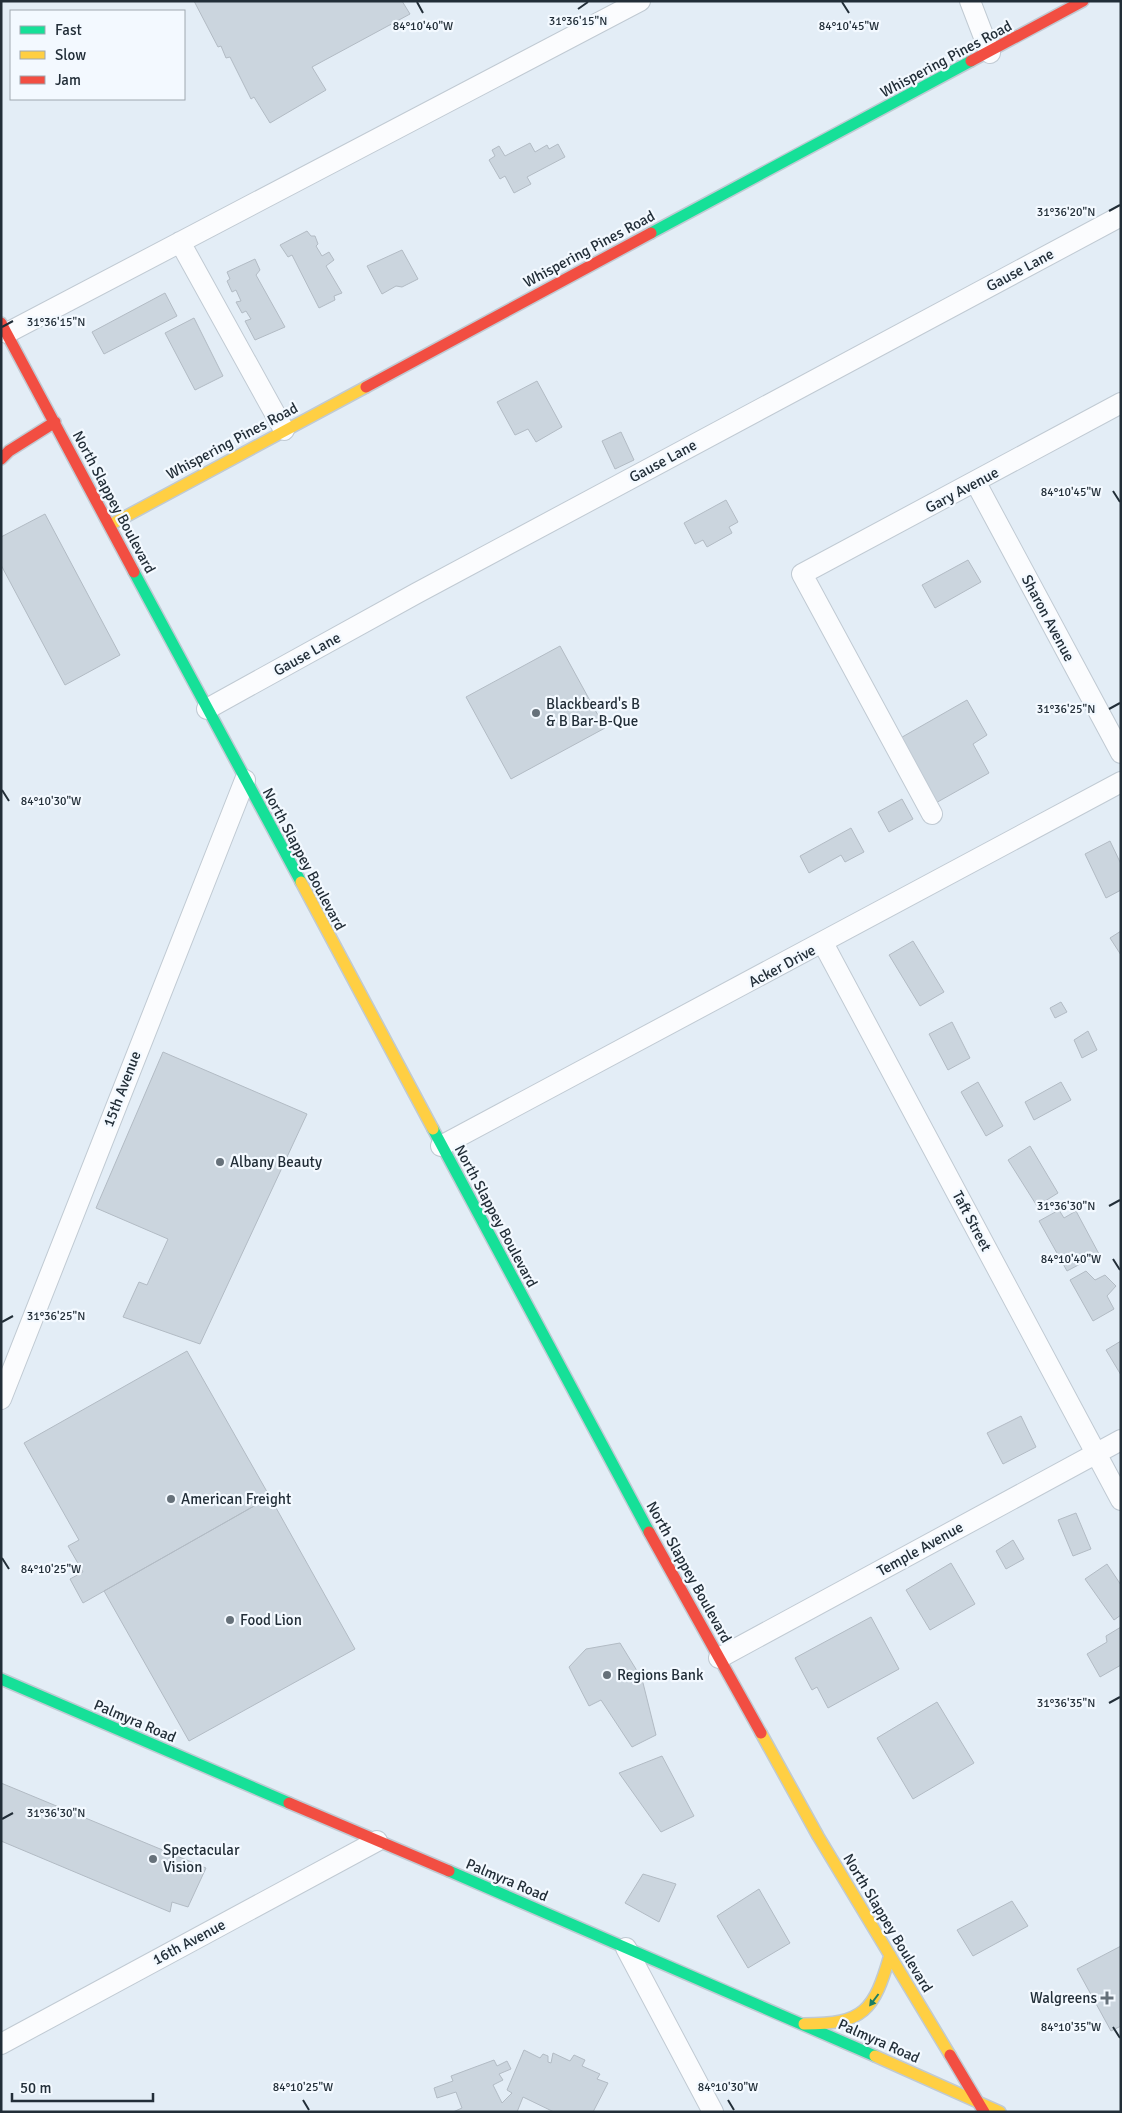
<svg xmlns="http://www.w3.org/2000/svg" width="1122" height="2113" font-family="Signika,sans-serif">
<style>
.building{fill:#cbd5de;stroke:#b2bbc4}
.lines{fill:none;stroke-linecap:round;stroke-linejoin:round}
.street-casing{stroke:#c0cad3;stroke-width:22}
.fast-casing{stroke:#c0cad3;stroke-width:14}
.slow-casing{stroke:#c0cad3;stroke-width:14}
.jam-casing{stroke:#c0cad3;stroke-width:14}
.street{stroke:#fbfcfe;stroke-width:20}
.fast{stroke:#16e098;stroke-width:11}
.slow{stroke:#ffcf43;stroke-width:11}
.jam{stroke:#f24e42;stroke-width:11}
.oneway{fill:#1d7e63}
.ticks{fill:none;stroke:#222e38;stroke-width:2}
.poi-dot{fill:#66717a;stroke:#f3f9ff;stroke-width:2}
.labels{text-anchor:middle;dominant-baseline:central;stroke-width:4.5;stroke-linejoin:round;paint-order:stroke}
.street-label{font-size:15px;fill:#222e38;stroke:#f3f9ff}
.poi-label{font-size:15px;fill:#222e38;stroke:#f3f9ff;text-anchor:start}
.ticks-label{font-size:12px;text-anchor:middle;fill:#222e38;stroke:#f3f9ff;stroke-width:4.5;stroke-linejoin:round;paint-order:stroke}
</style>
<rect width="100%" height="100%" fill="#e3edf6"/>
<!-- building -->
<path class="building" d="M 194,1 L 402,1 L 410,14 L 312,67 L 326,90 L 270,123 L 254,97 L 251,99 L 230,57 L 226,58 L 221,46 L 218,47 Z
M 530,143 L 535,152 L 547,145 L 549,149 L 558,144 L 565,157 L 527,177 L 531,184 L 514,193 L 505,176 L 500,179 L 489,160 L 495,156 L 492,150 L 499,146 L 505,156 Z
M 307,231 L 311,236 L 315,236 L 318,244 L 316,246 L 322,256 L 329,252 L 334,260 L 326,266 L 342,293 L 334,296 L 335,300 L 319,308 L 292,255 L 288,257 L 280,245 Z
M 402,250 L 418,279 L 402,287 L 396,286 L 382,294 L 367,266 Z
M 255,259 L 260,270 L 256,275 L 285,327 L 255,340 L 245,321 L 251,319 L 246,311 L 242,313 L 236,302 L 241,301 L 236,290 L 232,292 L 227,281 L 230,279 L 227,272 Z
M 165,293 L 177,316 L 104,354 L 92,332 Z
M 194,318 L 223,376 L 195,390 L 165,333 Z
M 537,381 L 562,427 L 536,442 L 528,429 L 515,435 L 497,402 Z
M 621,432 L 634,460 L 615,469 L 602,441 Z
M 726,500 L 738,522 L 729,527 L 732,533 L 707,547 L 703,540 L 695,544 L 684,523 Z
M 45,514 L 120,655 L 65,685 L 1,565 L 1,537 Z
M 968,560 L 981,582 L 935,608 L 922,585 Z
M 560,646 L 605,728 L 511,779 L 466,697 Z
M 967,700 L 987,735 L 973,744 L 989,773 L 934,804 L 897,740 Z
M 902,799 L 913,819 L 889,832 L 878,812 Z
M 851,828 L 864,852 L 845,862 L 841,855 L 809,873 L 800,856 Z
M 1110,841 L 1121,864 L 1121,890 L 1106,898 L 1085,854 Z
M 1121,931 L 1121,955 L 1110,938 Z
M 913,941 L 944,992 L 920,1006 L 889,955 Z
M 1061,1002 L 1067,1012 L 1055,1018 L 1050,1008 Z
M 952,1022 L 970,1058 L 948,1070 L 929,1034 Z
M 1088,1031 L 1097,1050 L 1082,1058 L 1074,1040 Z
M 163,1052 L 307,1114 L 200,1344 L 123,1317 L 139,1282 L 147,1285 L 168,1239 L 96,1208 Z
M 978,1082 L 1003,1126 L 986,1136 L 961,1092 Z
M 1061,1082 L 1071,1100 L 1034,1120 L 1025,1102 Z
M 1030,1146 L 1058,1193 L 1037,1206 L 1008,1160 Z
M 1059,1210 L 1064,1218 L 1076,1211 L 1099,1254 L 1067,1271 L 1039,1221 Z
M 1086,1271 L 1095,1280 L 1105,1275 L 1116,1286 L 1107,1296 L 1114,1309 L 1093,1321 L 1070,1280 Z
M 1121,1341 L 1121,1375 L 1106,1350 Z
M 187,1351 L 270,1497 L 83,1603 L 70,1579 L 83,1572 L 68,1546 L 79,1540 L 24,1443 Z
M 1021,1416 L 1036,1447 L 1003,1464 L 987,1433 Z
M 270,1497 L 355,1649 L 189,1741 L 104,1591 Z
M 1076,1513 L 1091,1549 L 1073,1556 L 1058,1520 Z
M 1013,1540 L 1024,1559 L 1006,1569 L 996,1551 Z
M 951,1563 L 975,1604 L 930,1630 L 906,1590 Z
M 1107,1564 L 1121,1585 L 1121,1615 L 1114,1620 L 1085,1579 Z
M 871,1617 L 899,1669 L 828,1708 L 817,1687 L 812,1690 L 795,1658 Z
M 1121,1627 L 1121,1665 L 1100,1677 L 1087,1654 L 1107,1642 L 1106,1636 Z
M 620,1643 L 642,1679 L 656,1735 L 632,1747 L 601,1700 L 589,1706 L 569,1667 L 586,1649 Z
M 937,1702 L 974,1763 L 913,1799 L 877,1738 Z
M 662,1756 L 694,1816 L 661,1832 L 619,1773 Z
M 1,1783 L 206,1868 L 188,1907 L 172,1902 L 170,1912 L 1,1841 Z
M 643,1874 L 676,1884 L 659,1922 L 625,1903 Z
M 759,1889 L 790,1943 L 748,1968 L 717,1916 Z
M 1012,1901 L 1028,1926 L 973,1956 L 957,1930 Z
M 1121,1946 L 1121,2026 L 1111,2031 L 1077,1969 Z
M 524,2050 L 540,2058 L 543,2054 L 548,2056 L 548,2062 L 551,2063 L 553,2053 L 570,2061 L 574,2055 L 585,2060 L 582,2066 L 600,2074 L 597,2079 L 608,2083 L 593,2112 L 554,2112 L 523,2097 L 517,2112 L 453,2112 L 462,2108 L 456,2092 L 437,2098 L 434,2088 L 453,2081 L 451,2076 L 494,2060 L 497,2066 L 507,2061 L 511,2069 L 499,2074 L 503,2080 L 493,2085 L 502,2103 L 512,2093 L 507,2090 Z"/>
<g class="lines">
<!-- street casing -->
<g class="street-casing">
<path id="street" d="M 970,1 L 990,53
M 180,242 L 284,430
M 7,333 L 640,1
M 976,483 L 1121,753
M 207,709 L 417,593 L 1121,216
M 932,814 L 802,574 L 1121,403
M 823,943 L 1121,1500
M 441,1146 L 1121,782
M 1,1399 L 245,780
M 719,1658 L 1121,1440
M 626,1948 L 713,2112
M 1,2044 L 377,1841"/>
</g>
<!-- fast casing -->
<g class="fast-casing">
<path id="fast" d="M 651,233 L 971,61
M 134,572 L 301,882
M 433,1129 L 649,1532
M 1,1679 L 289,1803
M 449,1871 L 875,2056"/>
</g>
<!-- slow casing -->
<g class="slow-casing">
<path id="slow" d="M 110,525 L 366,387
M 301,882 L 433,1129
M 761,1733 L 818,1836 L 950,2055
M 804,2024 C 864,2024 874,2011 890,1955
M 875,2056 L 1000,2112"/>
</g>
<!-- jam casing -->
<g class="jam-casing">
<path id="jam" d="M 971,61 L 1083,1
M 1,323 L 134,572
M 366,387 L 651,233
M 1,459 L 9,451 L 55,422
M 649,1532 L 761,1733
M 289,1803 L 449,1871
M 950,2055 L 984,2112"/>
</g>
<!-- street -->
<use href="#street" class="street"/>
<!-- fast -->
<use href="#fast" class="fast"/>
<!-- slow -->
<use href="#slow" class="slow"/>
<!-- jam -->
<use href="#jam" class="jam"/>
</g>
<!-- one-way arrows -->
<defs><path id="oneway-solid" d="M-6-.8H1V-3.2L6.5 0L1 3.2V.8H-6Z" transform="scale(1.25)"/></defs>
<use class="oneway" href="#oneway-solid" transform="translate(874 2000) rotate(127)"/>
<!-- ticks -->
<path class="ticks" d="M 417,2 L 423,13M 842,2 L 849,13M 578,9 L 588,2M 1109,211 L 1120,205M 2,327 L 13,321M 1113,491 L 1120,502M 1109,709 L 1120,703M 2,790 L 9,801M 1109,1206 L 1120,1200M 1113,1259 L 1120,1270M 2,1322 L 13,1316M 2,1558 L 9,1569M 1109,1703 L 1120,1697M 2,1819 L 13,1813M 1113,2027 L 1120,2038M 303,2100 L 309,2110M 728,2100 L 734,2110"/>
<!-- markers -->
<g class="poi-dot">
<circle cx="536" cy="713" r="5"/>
<circle cx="220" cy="1162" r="5"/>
<circle cx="171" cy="1499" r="5"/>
<circle cx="230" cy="1620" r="5"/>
<circle cx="607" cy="1675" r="5"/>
<circle cx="153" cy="1859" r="5"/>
<path d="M1104.5 1990.5h5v5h5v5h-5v5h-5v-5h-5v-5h5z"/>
</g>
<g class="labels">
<!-- street labels -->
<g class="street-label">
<text transform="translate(946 59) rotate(-28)">Whispering Pines Road</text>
<text transform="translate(589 249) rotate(-28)">Whispering Pines Road</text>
<text transform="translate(1020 270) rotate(-28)">Gause Lane</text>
<text transform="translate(232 441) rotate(-28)">Whispering Pines Road</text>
<text transform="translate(663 461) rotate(-28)">Gause Lane</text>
<text transform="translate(962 490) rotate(-28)">Gary Avenue</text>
<text transform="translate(114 502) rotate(62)">North Slappey Boulevard</text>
<text transform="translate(1048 618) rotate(62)">Sharon Avenue</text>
<text transform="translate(307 654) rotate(-29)">Gause Lane</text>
<text transform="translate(304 859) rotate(62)">North Slappey Boulevard</text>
<text transform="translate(782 966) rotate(-28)">Acker Drive</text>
<text transform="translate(122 1089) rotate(-69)">15th Avenue</text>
<text transform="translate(496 1216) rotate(62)">North Slappey Boulevard</text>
<text transform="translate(972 1221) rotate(62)">Taft Street</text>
<text transform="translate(920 1549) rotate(-29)">Temple Avenue</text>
<text transform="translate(689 1572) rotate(61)">North Slappey Boulevard</text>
<text transform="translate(135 1721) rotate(23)">Palmyra Road</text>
<text transform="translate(507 1880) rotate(23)">Palmyra Road</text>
<text transform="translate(888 1923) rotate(59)">North Slappey Boulevard</text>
<text transform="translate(189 1942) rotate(-28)">16th Avenue</text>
<text transform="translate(879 2041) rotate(24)">Palmyra Road</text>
</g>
<!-- poi labels -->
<g class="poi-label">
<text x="546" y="704">Blackbeard's B<tspan x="546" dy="17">&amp; B Bar-B-Que</tspan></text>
<text x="230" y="1162">Albany Beauty</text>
<text x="181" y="1499">American Freight</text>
<text x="240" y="1620">Food Lion</text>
<text x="617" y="1675">Regions Bank</text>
<text x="163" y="1850">Spectacular<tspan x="163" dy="17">Vision</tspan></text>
<text x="1097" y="1998" text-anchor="end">Walgreens</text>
</g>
</g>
<g class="ticks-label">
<text x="578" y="25">31°36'15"N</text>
<text x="423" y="30">84°10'40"W</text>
<text x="849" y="30">84°10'45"W</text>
<text x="1066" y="216">31°36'20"N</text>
<text x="56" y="326">31°36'15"N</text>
<text x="1071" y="496">84°10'45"W</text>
<text x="1066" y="713">31°36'25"N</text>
<text x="51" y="805">84°10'30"W</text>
<text x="1066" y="1210">31°36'30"N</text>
<text x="1071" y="1263">84°10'40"W</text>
<text x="56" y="1320">31°36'25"N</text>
<text x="51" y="1573">84°10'25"W</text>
<text x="1066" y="1707">31°36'35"N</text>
<text x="56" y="1817">31°36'30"N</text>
<text x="1071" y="2031">84°10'35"W</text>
<text x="303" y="2091">84°10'25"W</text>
<text x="728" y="2091">84°10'30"W</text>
</g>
<!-- border -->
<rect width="1122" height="2113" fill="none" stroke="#222e38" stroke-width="5"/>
<!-- legend -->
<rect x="10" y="10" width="175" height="90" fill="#f3f9ff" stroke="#9fa8af"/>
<rect x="20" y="26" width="25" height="8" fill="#16e098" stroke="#9fa8af"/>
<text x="55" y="35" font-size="15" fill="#222e38">Fast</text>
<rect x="20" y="51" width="25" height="8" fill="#ffcf43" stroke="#9fa8af"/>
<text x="55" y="60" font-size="15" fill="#222e38">Slow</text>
<rect x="20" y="76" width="25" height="8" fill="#f24e42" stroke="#9fa8af"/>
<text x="55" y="85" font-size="15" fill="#222e38">Jam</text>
<!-- scale -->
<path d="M12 2093v8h141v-8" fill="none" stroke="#222e38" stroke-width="2.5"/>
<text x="20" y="2093" font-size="15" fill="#222e38" stroke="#f3f9ff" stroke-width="4" paint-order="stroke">50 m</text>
</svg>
